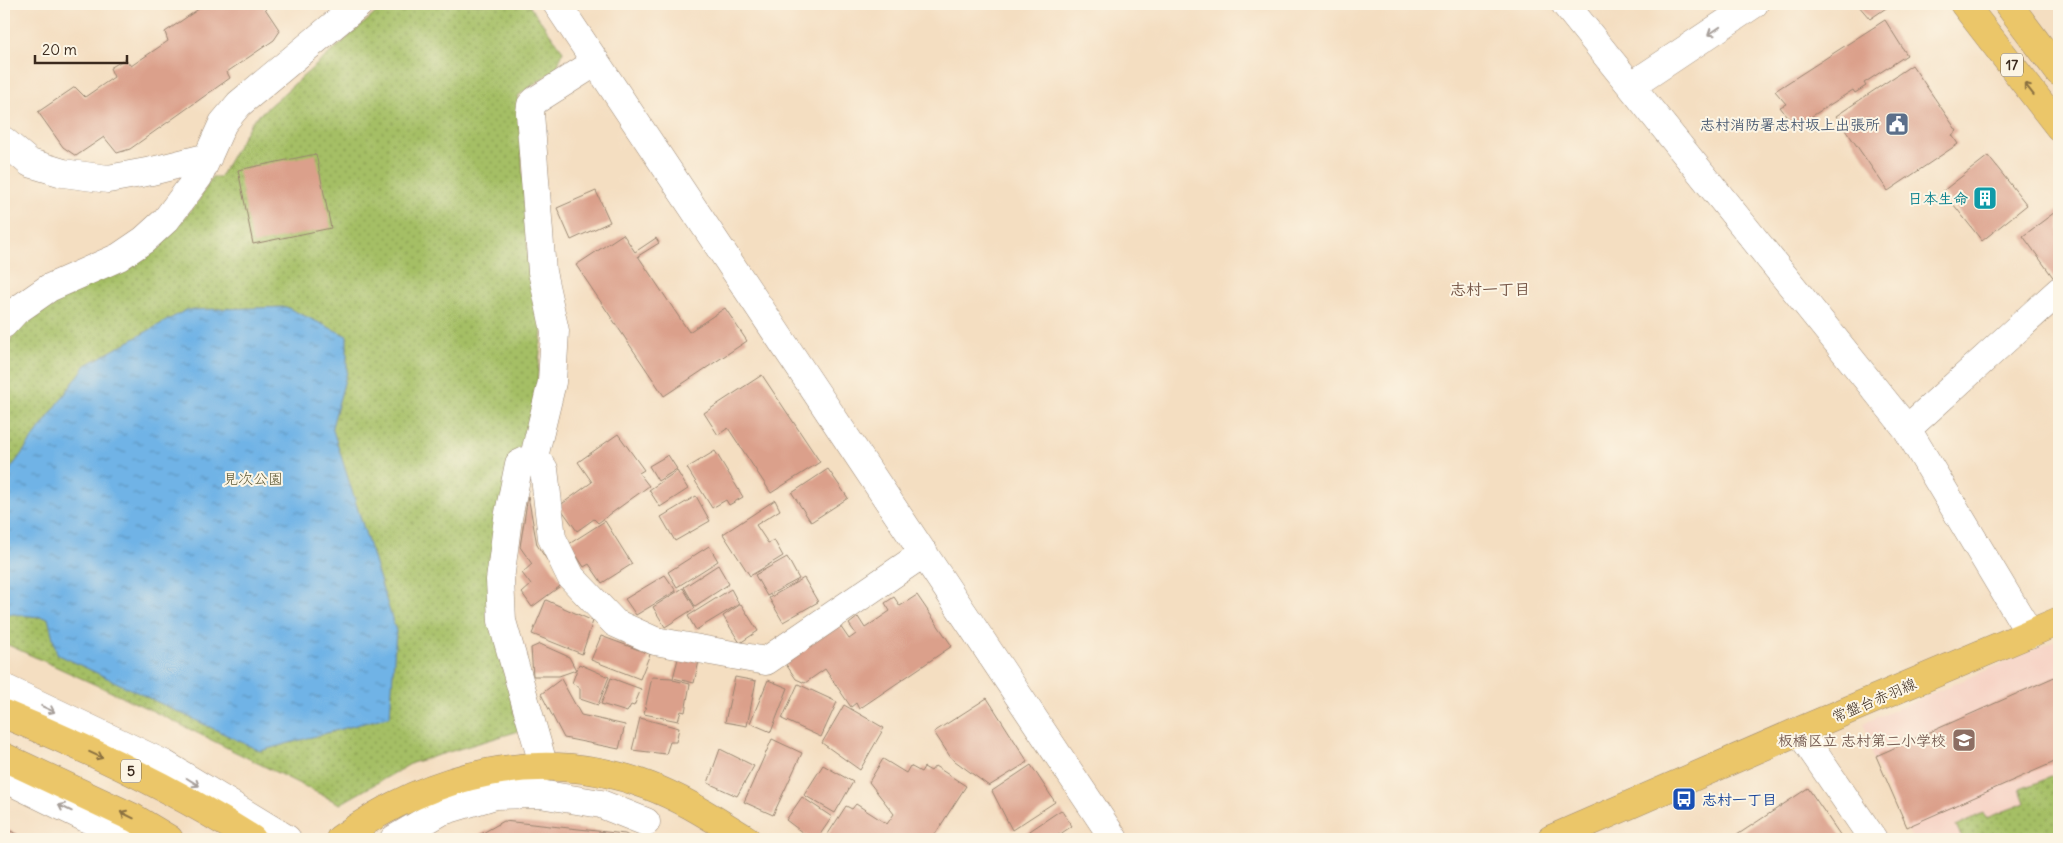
<svg xmlns="http://www.w3.org/2000/svg" width="2063" height="843" font-family="Delius,'Klee One',sans-serif">
<style>
.built{fill:#f6d2c4}
.park{fill:url(#park-dots);stroke:#707442}
.water{fill:url(#water-ripples);stroke:#566e82}
.building{fill:#dba08b}
.lines{fill:none;stroke-linecap:round;stroke-linejoin:round}
.minor-casing{stroke:#988470;stroke-width:29}
.major-casing{stroke:#988470;stroke-width:29}
.highway-casing{stroke:#988470;stroke-width:29}
.minor{stroke:#fff;stroke-width:28}
.major{stroke:#ebc669;stroke-width:28}
.highway{stroke:#ebc669;stroke-width:28}
.oneway{stroke:#a79f9a}
.oneway2{stroke:#8a7040}
.labels{text-anchor:middle;dominant-baseline:central;stroke-width:4;stroke-linejoin:round;paint-order:stroke}
.shield{fill:#fcf5e5;stroke:#75675a;stroke-width:1}
.shield-label{font-size:14px;font-weight:bold;fill:#3b2a1e}
.service-label{font-size:15px;font-weight:bold;fill:#4e5e75;stroke:#fcf5e5;text-anchor:end}
.culture-label{font-size:15px;font-weight:bold;fill:#0d838f;stroke:#fcf5e5;text-anchor:end}
.park-label{font-size:15px;fill:#5b5733;stroke:#fcf5e5}
.street-label{font-size:15px;fill:#3b2a1e;stroke:#fcf5e5}
.education-label{font-size:15px;font-weight:bold;fill:#785e54;stroke:#fcf5e5;text-anchor:end}
.transit-label{font-size:15px;font-weight:bold;fill:#164399;stroke:#fcf5e5;text-anchor:start}
.neighbourhood-label{font-size:16px;font-weight:bold;fill:#735344;stroke:#fcf5e5}
</style>
<defs>
<pattern id="park-dots" width="8" height="8" patternUnits="userSpaceOnUse" patternTransform="scale(1.25)"><rect width="8" height="8" fill="#a5bf65"/><path d="M2 2h.1M6 6h.1" fill="none" stroke="#889b53" stroke-width="1.8" stroke-linecap="round"/></pattern>
<pattern id="water-ripples" width="26" height="14" patternUnits="userSpaceOnUse" patternTransform="scale(1.25)"><rect width="26" height="14" fill="#70b3e6"/><path d="M2 4q2-2 4 0t4 0M15 11q2-2 4 0t4 0" fill="none" stroke="#5d92ba"/></pattern>
</defs>
<rect width="100%" height="100%" fill="#fcf5e5"/>
<filter id="ink" filterUnits="userSpaceOnUse"><feTurbulence type="fractalNoise" baseFrequency=".02" numOctaves="2"/><feDisplacementMap in="SourceGraphic" scale="10" xChannelSelector="R" yChannelSelector="G"/><feConvolveMatrix kernelMatrix="1 2 1 2 8 2 1 2 1" color-interpolation-filters="sRGB"/></filter>
<filter id="wash" filterUnits="userSpaceOnUse"><feTurbulence type="fractalNoise" baseFrequency=".0096" numOctaves="4" result="noise"/><feDisplacementMap in="SourceGraphic" scale="20" xChannelSelector="R" yChannelSelector="G"/><feGaussianBlur stdDeviation="1.12" result="paint"/><feColorMatrix in="noise" values="0 0 0 0 0 0 0 0 0 0 0 0 0 0 0 0 0 1.4 0 .05"/><feComposite in="paint" operator="in"/></filter>
<g filter="url(#wash)">
<rect width="100%" height="100%" fill="#f4dec1"/>
<!-- built -->
<path class="built" d="M 2059,639 L 2059,839 L 1913,839 L 1906,829 L 1872,756 L 1864,723 Z"/>
<!-- park -->
<path class="park" d="M 386,4 L 528,4 L 563,51 L 557,68 L 518,96 L 529,274 L 542,330 L 537,385 L 526,442 L 511,457 L 492,620 L 519,731 L 412,763 L 340,804 L 153,711 L 4,643 L 4,353 L 23,316 L 180,223 L 199,200 L 212,177 L 220,177 L 252,121 Z
M 2059,774 L 2059,839 L 1963,839 L 1956,826 L 1983,813 L 1986,818 L 2025,803 L 2020,789 Z"/>
<!-- water -->
<path class="water" d="M 286,307 L 347,336 L 347,372 L 332,427 L 396,631 L 390,716 L 260,751 L 57,654 L 48,618 L 4,613 L 4,478 L 86,365 L 186,310 Z"/>
<g id="blocks">
<!-- building -->
<path class="building" d="M 206,4 L 262,4 L 280,31 L 274,40 L 227,72 L 230,78 L 130,149 L 117,153 L 104,137 L 76,156 L 63,147 L 38,112 L 75,87 L 85,97 L 114,77 L 110,68 L 125,59 L 131,66 L 168,41 L 165,32 Z
M 1859,4 L 1892,4 L 1870,19 L 1858,5 Z
M 1885,20 L 1907,55 L 1864,83 L 1866,86 L 1855,93 L 1853,90 L 1795,127 L 1780,107 L 1786,104 L 1775,91 Z
M 1912,65 L 1957,131 L 1952,135 L 1958,144 L 1888,191 L 1836,116 Z
M 316,154 L 331,228 L 253,244 L 238,170 Z
M 1988,156 L 2027,205 L 1982,241 L 1943,191 Z
M 596,191 L 610,222 L 571,240 L 557,208 Z
M 2059,209 L 2059,276 L 2055,280 L 2023,236 Z
M 623,234 L 635,252 L 656,238 L 659,243 L 638,256 L 689,332 L 725,308 L 747,341 L 664,396 L 576,265 Z
M 762,375 L 820,462 L 771,493 L 728,428 L 718,435 L 704,413 Z
M 618,434 L 644,470 L 639,473 L 649,486 L 598,523 L 594,519 L 577,531 L 559,506 L 592,482 L 578,462 Z
M 715,451 L 743,497 L 729,505 L 726,500 L 712,508 L 687,468 Z
M 668,455 L 677,469 L 658,481 L 649,466 Z
M 828,469 L 848,498 L 811,522 L 792,493 Z
M 677,471 L 688,489 L 660,507 L 649,490 Z
M 528,496 L 537,545 L 563,584 L 532,607 L 522,593 L 531,585 L 522,573 L 532,564 L 520,547 Z
M 696,496 L 710,521 L 675,541 L 661,517 Z
M 775,500 L 780,510 L 756,525 L 768,543 L 774,540 L 783,556 L 750,576 L 723,534 Z
M 605,521 L 632,564 L 602,583 L 589,564 L 584,567 L 569,544 Z
M 709,546 L 718,561 L 677,587 L 668,572 Z
M 787,557 L 799,579 L 767,596 L 755,575 Z
M 718,565 L 729,584 L 695,606 L 684,587 Z
M 665,575 L 676,591 L 636,615 L 625,599 Z
M 804,578 L 818,602 L 783,622 L 769,598 Z
M 683,588 L 695,608 L 665,627 L 653,607 Z
M 731,589 L 739,604 L 696,630 L 688,616 Z
M 917,595 L 952,646 L 859,709 L 856,703 L 851,707 L 825,669 L 805,683 L 796,679 L 783,660 L 838,623 L 849,639 L 856,634 L 849,624 L 858,617 L 865,628 L 890,611 L 885,603 L 894,597 L 900,606 Z
M 546,600 L 593,621 L 582,654 L 532,634 Z
M 741,604 L 758,631 L 740,643 L 723,616 Z
M 601,636 L 650,654 L 640,679 L 591,660 Z
M 540,644 L 569,657 L 576,670 L 559,676 L 533,676 L 531,648 Z
M 679,655 L 699,661 L 694,683 L 673,678 Z
M 579,664 L 609,677 L 598,705 L 580,699 L 580,688 L 572,683 Z
M 2059,675 L 2059,760 L 1907,827 L 1876,756 Z
M 652,677 L 672,678 L 673,680 L 690,684 L 685,712 L 681,711 L 678,721 L 644,714 Z
M 735,677 L 756,681 L 747,726 L 725,722 Z
M 611,678 L 641,689 L 634,706 L 631,705 L 627,712 L 601,704 Z
M 561,679 L 581,715 L 625,725 L 619,749 L 564,738 L 541,694 Z
M 768,680 L 788,688 L 771,732 L 750,723 Z
M 798,684 L 837,702 L 821,737 L 782,719 Z
M 987,698 L 1028,762 L 989,786 L 951,758 L 934,732 Z
M 844,705 L 884,728 L 860,770 L 822,743 Z
M 640,718 L 679,728 L 676,742 L 670,742 L 666,754 L 632,750 Z
M 772,739 L 802,753 L 773,815 L 744,802 Z
M 720,749 L 754,766 L 737,796 L 708,783 Z
M 883,759 L 906,773 L 910,766 L 921,772 L 924,767 L 931,771 L 935,766 L 966,786 L 932,839 L 829,839 L 826,837 L 846,806 L 852,809 L 856,804 L 887,824 L 894,814 L 869,782 Z
M 823,765 L 853,782 L 835,813 L 804,795 Z
M 1031,765 L 1055,802 L 1012,830 L 992,791 Z
M 1808,788 L 1843,839 L 1731,839 Z
M 802,797 L 832,817 L 817,839 L 811,839 L 786,820 Z
M 1061,810 L 1072,826 L 1053,839 L 1018,839 Z
M 504,821 L 625,834 L 634,839 L 472,839 Z
M 4,828 L 28,839 L 4,839 Z"/>
</g>
</g>
<g filter="url(#ink)">
<use href="#blocks" fill-opacity="0" stroke="#988470" stroke-width="1"/>
<g class="lines">
<!-- minor casing -->
<g class="minor-casing">
<path id="minor" d="M 557,4 L 1114,839
M 1565,4 L 1907,429 L 2030,634
M 1631,86 L 1754,4
M 4,141 L 30,163 L 63,173 L 108,179 L 152,171 L 208,157
M 4,324 L 16,311 L 49,288 L 119,257 L 144,240 L 166,220 L 199,176 L 223,123 L 239,104 L 359,4
M 1907,429 L 2059,291
M 534,457 L 544,469 L 552,538 L 571,577 L 615,623 L 655,641 L 766,661 L 924,553
M 4,688 L 164,764 L 287,839
M 1799,731 L 1873,839
M 544,767 L 502,621 L 500,580 L 508,518 L 519,464 L 534,457 L 552,382 L 555,331 L 542,272 L 530,113 L 531,105 L 536,100 L 596,62
M 4,778 L 98,824 L 124,839
M 442,811 L 495,795 L 540,794 L 601,804 L 646,822
M 394,839 L 442,811 L 432,795"/>
</g>
<!-- major casing -->
<g class="major-casing">
<path id="major" d="M 340,839 C 430,773 542,745 649,786 C 684,799 715,820 746,839
M 1551,839 L 1799,731 L 2059,621"/>
</g>
<!-- highway casing -->
<g class="highway-casing">
<path id="highway" d="M 1964,4 L 2059,127
M 2008,4 L 2059,72
M 4,714 C 89,749 174,789 252,839
M 4,757 L 134,818 L 169,839"/>
</g>
<!-- minor -->
<use href="#minor" class="minor"/>
<!-- major -->
<use href="#major" class="major"/>
<!-- highway -->
<use href="#highway" class="highway"/>
</g>
<!-- one-way arrows -->
<defs><path id="oneway-shaft" d="M-6 0H5M1.5-3L5.5 0L1.5 3" fill="none" stroke-width="1.6" stroke-linecap="round" stroke-linejoin="round" transform="scale(1.25)"/></defs>
<g class="oneway">
<use href="#oneway-shaft" transform="translate(1714 31) rotate(146)"/>
<use href="#oneway-shaft" transform="translate(48 709) rotate(25)"/>
<use href="#oneway-shaft" transform="translate(193 782) rotate(32)"/>
<use href="#oneway-shaft" transform="translate(65 808) rotate(-154)"/>
</g>
<g class="oneway2">
<use href="#oneway-shaft" transform="translate(2029 89) rotate(-128)"/>
<use href="#oneway-shaft" transform="translate(96 755) rotate(25)"/>
<use href="#oneway-shaft" transform="translate(127 815) rotate(-154)"/>
</g>
</g>
<!-- icons -->
<defs>
<g id="civic-square" transform="scale(1.25)"><rect x="-9" y="-9" width="18" height="18" rx="4" fill="#5c6f8a" stroke="#fcf5e5"/><path d="M-.6-6.5H3V-4.5H.6V-3L4-1V1h2V6H-6V1h2V-1L-.6-3ZM-1.2 2.5V6h2.4V2.5Z" fill="#fff"/></g>
<g id="building-square" transform="scale(1.25)"><rect x="-9" y="-9" width="18" height="18" rx="4" fill="#0f9aa8" stroke="#fcf5e5"/><path d="M-4-6H4V6H1V3H-1V6H-4ZM-2.5-4.3h1.7v1.8h-1.7ZM.8-4.3h1.7v1.8H.8ZM-2.5-1h1.7V.8h-1.7ZM.8-1h1.7V.8H.8Z" fill="#fff"/></g>
<g id="school-square" transform="scale(1.25)"><rect x="-9" y="-9" width="18" height="18" rx="4" fill="#8d6e63" stroke="#fcf5e5"/><path d="M0-5L7-2L0 1L-7-2ZM-4 1L0 2.5L4 1V4Q0 6-4 4Z" fill="#fff"/></g>
<g id="bus-square" transform="scale(1.25)"><rect x="-9" y="-9" width="18" height="18" rx="4" fill="#1a4fb4" stroke="#fcf5e5"/><path d="M-5-6H5V4H4V6H2V4H-2V6H-4V4H-5ZM-3.5-4V0h7V-4ZM-3.5 1.2v1.5H-2V1.2ZM2 1.2v1.5H3.5V1.2Z" fill="#fff"/></g>
</defs>
<g fill-rule="evenodd">
<use href="#civic-square" x="1897" y="124"/>
<use href="#building-square" x="1985" y="198"/>
<use href="#school-square" x="1964" y="740"/>
<use href="#bus-square" x="1684" y="799"/>
</g>
<g class="labels">
<!-- shield labels -->
<g class="shield">
<rect x="2001" y="53.5" width="22" height="23" rx="4"/>
<rect x="121" y="759.5" width="20" height="23" rx="4"/>
</g>
<g class="shield-label">
<text x="2012" y="65">17</text>
<text x="131" y="771">5</text>
</g>
<!-- service labels -->
<g class="service-label">
<text x="1880" y="124">志村消防署志村坂上出張所</text>
</g>
<!-- culture labels -->
<g class="culture-label">
<text x="1968" y="198">日本生命</text>
</g>
<!-- park labels -->
<g class="park-label">
<text x="253" y="478">見次公園</text>
</g>
<!-- street labels -->
<g class="street-label">
<text transform="translate(1874 700) rotate(-23)">常盤台赤羽線</text>
</g>
<!-- education labels -->
<g class="education-label">
<text x="1946" y="740">板橋区立 志村第二小学校</text>
</g>
<!-- transit labels -->
<g class="transit-label">
<text x="1702" y="799">志村一丁目</text>
</g>
<!-- neighbourhood labels -->
<g class="neighbourhood-label">
<text x="1490" y="289">志村一丁目</text>
</g>
</g>
<!-- margin -->
<rect width="2063" height="843" fill="none" stroke="#fcf5e5" stroke-width="20"/>
<!-- scale -->
<path d="M35 55v8h92v-8" fill="none" stroke="#3b2a1e" stroke-width="2.5"/>
<text x="42" y="55" font-size="15" fill="#3b2a1e" stroke="#fcf5e5" stroke-width="4" paint-order="stroke">20 m</text>
</svg>
